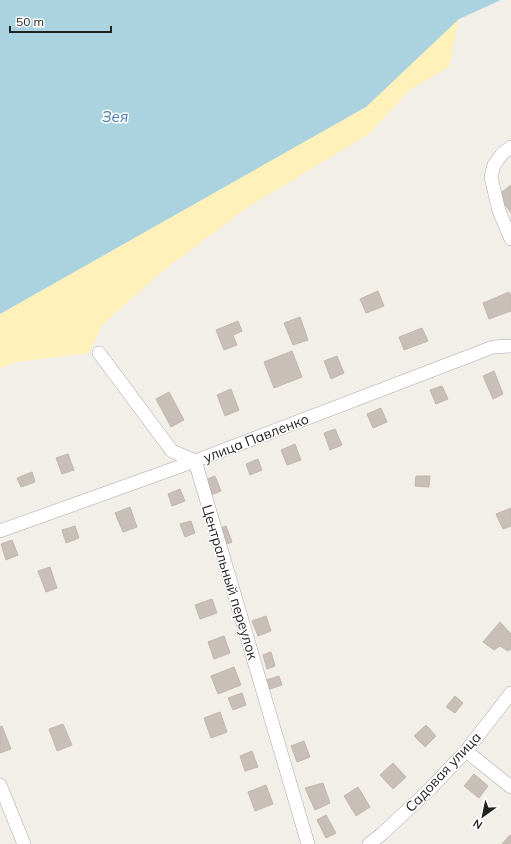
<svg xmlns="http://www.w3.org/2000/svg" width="511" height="844" font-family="Mulish,sans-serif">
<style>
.sand{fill:#fff1ba}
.water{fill:#aad3df}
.building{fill:#c7bfb8;stroke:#c4b6ab}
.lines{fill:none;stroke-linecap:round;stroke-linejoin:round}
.minor-casing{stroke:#a9a9a9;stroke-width:14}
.minor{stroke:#fff;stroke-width:13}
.labels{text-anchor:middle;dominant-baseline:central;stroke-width:3;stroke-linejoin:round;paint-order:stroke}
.street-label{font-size:14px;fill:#222;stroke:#fff}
.water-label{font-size:15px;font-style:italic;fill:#4a7aab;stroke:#fff}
</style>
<rect width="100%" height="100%" fill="#f2efe9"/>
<!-- sand -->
<path class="sand" d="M 459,19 L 449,67 L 411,89 L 369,134 L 248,207 L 164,270 L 102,325 L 89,353 L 16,362 L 0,368 L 0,314 L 366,107 Z"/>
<!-- water -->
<path class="water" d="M 0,0 L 501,0 L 459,19 L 366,107 L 0,314 Z"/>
<!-- building -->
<path class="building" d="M 511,185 L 511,213 L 498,195 Z
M 378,291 L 384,306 L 366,313 L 360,299 Z
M 509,292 L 511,296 L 511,311 L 489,319 L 483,303 Z
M 300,317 L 308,340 L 293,345 L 284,323 Z
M 238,321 L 242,331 L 233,335 L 237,345 L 224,350 L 216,330 Z
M 422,328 L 428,341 L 404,350 L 399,337 Z
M 292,351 L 302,377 L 274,388 L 264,362 Z
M 337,356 L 344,373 L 331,379 L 324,361 Z
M 494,371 L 503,394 L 493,399 L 483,376 Z
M 442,386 L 448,399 L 436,404 L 430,390 Z
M 231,389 L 239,410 L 225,416 L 217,395 Z
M 169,392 L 184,420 L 171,427 L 156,399 Z
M 381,408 L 387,422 L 373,428 L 367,414 Z
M 335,429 L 342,445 L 330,450 L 324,433 Z
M 295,444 L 301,460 L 287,465 L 281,450 Z
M 68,454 L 74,470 L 62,474 L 56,458 Z
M 258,459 L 262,470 L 250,475 L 246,464 Z
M 32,472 L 35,482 L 21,487 L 17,478 Z
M 215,476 L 221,491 L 211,495 L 205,480 Z
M 416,476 L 430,476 L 429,487 L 415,486 Z
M 180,489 L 185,501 L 172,506 L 168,494 Z
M 130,507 L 137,527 L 123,532 L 115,513 Z
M 511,508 L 511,526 L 503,529 L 496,514 Z
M 191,521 L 195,533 L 185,537 L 180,524 Z
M 75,526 L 79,538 L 66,543 L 62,530 Z
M 226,526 L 232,542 L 227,544 L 221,528 Z
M 12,540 L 18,555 L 6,560 L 1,544 Z
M 50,567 L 57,588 L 46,592 L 38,571 Z
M 212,599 L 217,613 L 200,619 L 195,605 Z
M 266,616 L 271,631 L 258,636 L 252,621 Z
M 500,622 L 511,634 L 511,649 L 508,651 L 500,646 L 494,650 L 483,642 Z
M 224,636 L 230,653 L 214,659 L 208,642 Z
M 271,652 L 275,666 L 267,669 L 263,655 Z
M 234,667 L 241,685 L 218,694 L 211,676 Z
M 279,676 L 282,685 L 270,689 L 266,680 Z
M 242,693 L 246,705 L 233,710 L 228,698 Z
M 455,696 L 463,703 L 455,713 L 446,707 Z
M 220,712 L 227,732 L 211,738 L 204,718 Z
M 63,724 L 72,745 L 57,751 L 49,729 Z
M 426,725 L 436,736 L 425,747 L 414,736 Z
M 2,726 L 11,749 L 0,753 L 0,727 Z
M 304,741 L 310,757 L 297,762 L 291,746 Z
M 252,751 L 258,767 L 245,771 L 240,756 Z
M 393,763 L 406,777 L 393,789 L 380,775 Z
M 474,774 L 488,786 L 479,798 L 464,786 Z
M 323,783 L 330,803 L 315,810 L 305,788 Z
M 266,785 L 273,804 L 255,811 L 248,792 Z
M 358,787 L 370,807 L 356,816 L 344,796 Z
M 326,815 L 336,833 L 326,838 L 317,820 Z
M 510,835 L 511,836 L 511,844 L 502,844 Z"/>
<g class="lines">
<!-- minor casing -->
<g class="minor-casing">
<path id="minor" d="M 511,147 L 502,154 L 494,165 L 491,177 L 499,211 L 511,239
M 99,353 L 172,451 L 195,461 L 308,844
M 0,531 L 195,461 L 493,347 L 511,346
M 466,751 L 511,787
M 0,785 L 24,844
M 369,844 L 383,833 L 429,790 L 466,751 L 511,693"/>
</g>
<!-- minor -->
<use href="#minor" class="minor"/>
</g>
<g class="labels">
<!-- street labels -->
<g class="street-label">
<text transform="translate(256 438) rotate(-21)">улица Павленко</text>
<text transform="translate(230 582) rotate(73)">Центральный переулок</text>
<text transform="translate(443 772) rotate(-47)">Садовая улица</text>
</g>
<!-- water labels -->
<g class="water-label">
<text x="115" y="116">Зея</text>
</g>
</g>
<!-- north arrow -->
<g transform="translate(483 816) rotate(213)" stroke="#ffffff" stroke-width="3" paint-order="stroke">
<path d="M0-3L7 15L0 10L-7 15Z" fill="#222222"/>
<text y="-6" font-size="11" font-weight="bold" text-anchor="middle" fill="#222222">N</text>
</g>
<!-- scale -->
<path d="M10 26v6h101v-6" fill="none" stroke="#222222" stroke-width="2"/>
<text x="16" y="26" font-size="12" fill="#222222" stroke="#ffffff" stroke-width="3" paint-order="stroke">50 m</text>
</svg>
